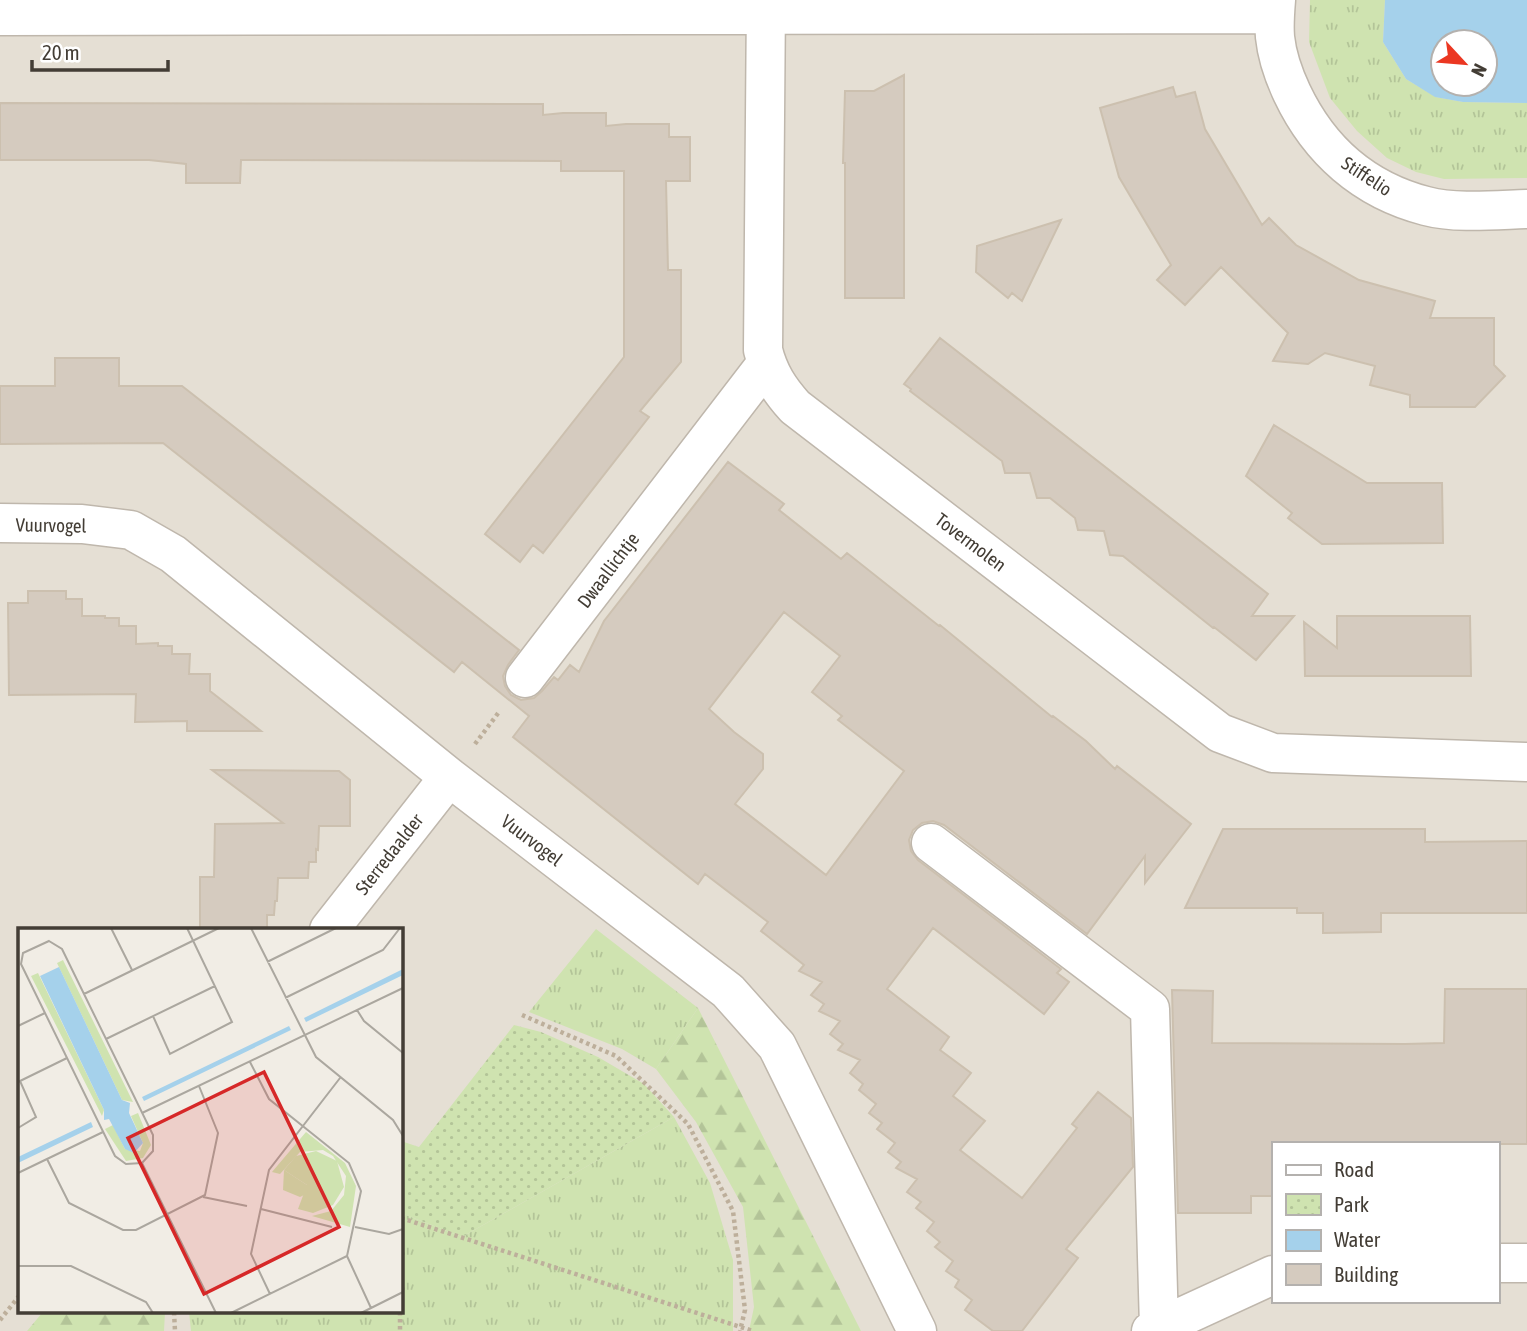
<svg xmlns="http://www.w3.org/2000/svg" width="1527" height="1331" font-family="'Asap Condensed',sans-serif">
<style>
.residential{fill:#e5dfd4;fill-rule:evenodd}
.grass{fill:url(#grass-tufts)}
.forest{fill:url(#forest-firs)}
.park{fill:url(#park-dots)}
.water{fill:#a5d1eb;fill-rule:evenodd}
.building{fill:#d5cbbf;stroke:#ccc0af;stroke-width:2;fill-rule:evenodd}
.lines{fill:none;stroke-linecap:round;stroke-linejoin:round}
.minor-casing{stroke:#bfb7ac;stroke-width:41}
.path{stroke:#bdaf9b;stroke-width:4.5;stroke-dasharray:3.5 3.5;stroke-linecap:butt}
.minor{stroke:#fff;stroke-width:38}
.labels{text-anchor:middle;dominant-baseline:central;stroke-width:7;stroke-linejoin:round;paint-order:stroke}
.street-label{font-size:19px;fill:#433d35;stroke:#fff}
.inset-road{fill:none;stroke:#aba79f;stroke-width:2}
.view{fill:#d62828;fill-opacity:0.15;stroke:#d62828;stroke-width:3.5}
.inset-edge{fill:none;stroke:#433d35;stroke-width:3.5}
</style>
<defs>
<pattern id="grass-tufts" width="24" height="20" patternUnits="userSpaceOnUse" patternTransform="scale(1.75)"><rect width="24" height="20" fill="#cfe3b0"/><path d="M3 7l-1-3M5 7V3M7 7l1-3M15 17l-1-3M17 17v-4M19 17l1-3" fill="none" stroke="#b3c498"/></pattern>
<pattern id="forest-firs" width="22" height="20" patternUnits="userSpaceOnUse" patternTransform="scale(1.75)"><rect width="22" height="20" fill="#cfe3b0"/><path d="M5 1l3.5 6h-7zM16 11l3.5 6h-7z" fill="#b3c498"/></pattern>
<pattern id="park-dots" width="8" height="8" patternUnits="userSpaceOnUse" patternTransform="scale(1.75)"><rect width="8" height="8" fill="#cfe3b0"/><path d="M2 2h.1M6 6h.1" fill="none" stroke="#b3c498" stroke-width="1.8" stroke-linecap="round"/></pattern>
</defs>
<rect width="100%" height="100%" fill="#f1ede5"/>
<!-- residential -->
<path class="residential" d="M 0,0 L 1527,0 L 1527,1331 L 0,1331 ZM 1443,42 L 1485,42 L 1485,84 L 1443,84 ZM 19,930 L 401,930 L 401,1312 L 19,1312 ZM 1273,1144 L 1497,1144 L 1497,1301 L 1273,1301 Z"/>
<!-- grass -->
<path class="grass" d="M 1310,0 L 1385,0 L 1383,42 L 1406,79 L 1436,97 L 1463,102 L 1527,103 L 1527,178 L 1444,179 L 1416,172 L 1387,158 L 1357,131 L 1330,98 L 1309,42 Z
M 596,929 L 698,1008 L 656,1069 L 622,1049 L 529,1012 Z
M 674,1117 L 710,1183 L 733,1260 L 733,1331 L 191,1331 L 189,1312 L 401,1312 L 401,1213 L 462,1237 Z"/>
<!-- forest -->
<path class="forest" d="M 698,1008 L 861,1331 L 749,1331 L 754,1307 L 743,1207 L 696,1122 L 656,1069 Z
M 47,1312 L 165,1312 L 164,1331 L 27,1331 L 42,1313 Z"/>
<!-- park -->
<path class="park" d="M 514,1025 L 541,1032 L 598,1057 L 644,1084 L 674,1117 L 462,1237 L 401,1213 L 401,1141 L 419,1147 Z"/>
<!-- water -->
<path class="water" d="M 1385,0 L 1527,0 L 1527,103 L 1463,102 L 1435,97 L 1406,79 L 1383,42 ZM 1443,42 L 1485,42 L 1485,84 L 1443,84 Z"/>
<!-- building -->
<path class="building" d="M 904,75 L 904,298 L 845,298 L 845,163 L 843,163 L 845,91 L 874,91 Z
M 1173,87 L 1176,97 L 1195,92 L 1205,129 L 1262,225 L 1269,218 L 1296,245 L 1359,280 L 1435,301 L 1430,318 L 1494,318 L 1494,365 L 1505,376 L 1475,407 L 1410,407 L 1410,395 L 1370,385 L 1375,366 L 1325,353 L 1308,364 L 1273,361 L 1288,333 L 1221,267 L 1185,305 L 1157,280 L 1171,265 L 1119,177 L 1100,108 Z
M 0,103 L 543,104 L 543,115 L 563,113 L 606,113 L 606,126 L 626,124 L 669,124 L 669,137 L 690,137 L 690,181 L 666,181 L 668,270 L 681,270 L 681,362 L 640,411 L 649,417 L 543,553 L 533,545 L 520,562 L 485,534 L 624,357 L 624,171 L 561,171 L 561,161 L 241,160 L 240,183 L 186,183 L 186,164 L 149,160 L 0,160 Z
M 1061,220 L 1022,301 L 1012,293 L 1008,298 L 976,272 L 977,246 Z
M 940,338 L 1268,594 L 1252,616 L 1294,616 L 1256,660 L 1214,627 L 1213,628 L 1123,556 L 1110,555 L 1104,531 L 1078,530 L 1075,518 L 1050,498 L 1037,498 L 1030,473 L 1005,473 L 1002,461 L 910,391 L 911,389 L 904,384 Z
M 55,358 L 119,358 L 119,386 L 182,386 L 519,650 L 508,665 L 503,676 L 505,686 L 511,695 L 521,700 L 534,698 L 542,691 L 554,677 L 558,680 L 570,665 L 579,672 L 604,621 L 728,462 L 784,504 L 779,510 L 841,559 L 847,553 L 939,626 L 940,625 L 1052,717 L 1053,716 L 1086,741 L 1115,769 L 1117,766 L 1191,824 L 1145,883 L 1145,856 L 1087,934 L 944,825 L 933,821 L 922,823 L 913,830 L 909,840 L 911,851 L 918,860 L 1061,969 L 1057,973 L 1069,982 L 1044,1014 L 933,928 L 887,989 L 949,1037 L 940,1050 L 971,1073 L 953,1096 L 985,1121 L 960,1150 L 1022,1198 L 1077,1128 L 1072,1124 L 1098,1092 L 1131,1118 L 1133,1167 L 1066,1249 L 1078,1258 L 1022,1331 L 993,1331 L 965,1310 L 972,1300 L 955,1287 L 959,1280 L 946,1271 L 953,1261 L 935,1247 L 940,1242 L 927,1231 L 934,1222 L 916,1208 L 921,1202 L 907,1192 L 917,1179 L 896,1168 L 901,1162 L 888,1152 L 895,1143 L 877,1129 L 882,1123 L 869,1113 L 876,1104 L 859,1090 L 863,1084 L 850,1073 L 860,1060 L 838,1050 L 843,1044 L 830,1034 L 840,1021 L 819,1011 L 824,1004 L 811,995 L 822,982 L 799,971 L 804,965 L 761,931 L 768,922 L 705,874 L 698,884 L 513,737 L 529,716 L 462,662 L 454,672 L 163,443 L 0,444 L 0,386 L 55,386 ZM 784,612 L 840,656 L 812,692 L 842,716 L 838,720 L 904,771 L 826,875 L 735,804 L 763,769 L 763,754 L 734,732 L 709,709 Z
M 1274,425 L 1367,483 L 1442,483 L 1443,543 L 1322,544 L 1288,518 L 1292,513 L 1246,476 Z
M 28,591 L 66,591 L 66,599 L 82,599 L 82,616 L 105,616 L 105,618 L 119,618 L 119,626 L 136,626 L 136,644 L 158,643 L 158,646 L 172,646 L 172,654 L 190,654 L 189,674 L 210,674 L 210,691 L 261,731 L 187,731 L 187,721 L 135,722 L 136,694 L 9,695 L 8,603 L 28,603 Z
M 1337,616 L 1470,616 L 1471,676 L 1305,676 L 1304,622 L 1337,648 Z
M 212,770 L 339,771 L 350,780 L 350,826 L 319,826 L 318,850 L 316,849 L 316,862 L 309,862 L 308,878 L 278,878 L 277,901 L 275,901 L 274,915 L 267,915 L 267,930 L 200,930 L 200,877 L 214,877 L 215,824 L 283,823 Z
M 1223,829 L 1425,829 L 1425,842 L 1527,841 L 1527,913 L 1381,913 L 1381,932 L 1323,933 L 1323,913 L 1297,913 L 1297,908 L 1185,908 Z
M 1445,989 L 1527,989 L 1527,1144 L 1273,1144 L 1273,1196 L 1251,1196 L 1251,1213 L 1178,1213 L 1172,990 L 1213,991 L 1212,1043 L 1405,1044 L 1444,1043 Z"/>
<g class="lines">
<!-- minor casing -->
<g class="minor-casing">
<path id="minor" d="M 766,0 L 763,350 C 769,374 779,389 795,407 L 1220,733 L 1273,753 L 1527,762
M 1276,0 C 1275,12 1274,25 1275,37 C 1277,56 1284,76 1292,93 C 1319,150 1364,190 1426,206 C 1456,214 1496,210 1527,209
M 0,16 L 1275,14
M 0,523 L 82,524 L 131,530 L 173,554 L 449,777 L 728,991 L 777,1046 L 917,1331
M 525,678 L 766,364
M 931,843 L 1150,1009 L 1159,1327
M 329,930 L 449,777
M 1497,1263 L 1527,1263
M 1151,1331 L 1273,1275"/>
</g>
<!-- path -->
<path class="path" d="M 475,744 L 499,712
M 522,1015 L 616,1056 L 688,1124 L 733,1211 L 745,1310 L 740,1331
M 401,1218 L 753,1331
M 174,1312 L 175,1331
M 400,1312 L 400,1331
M 0,1320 L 19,1296"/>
<!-- minor -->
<use href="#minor" class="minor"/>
</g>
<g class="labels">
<!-- street labels -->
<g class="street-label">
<text transform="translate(1367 176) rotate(33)">Stiffelio</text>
<text transform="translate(51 525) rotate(1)">Vuurvogel</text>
<text transform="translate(971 542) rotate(37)">Tovermolen</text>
<text transform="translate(608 570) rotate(-53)">Dwaallichtje</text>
<text transform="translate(532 840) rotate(37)">Vuurvogel</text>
<text transform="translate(389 854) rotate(-52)">Sterredaalder</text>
</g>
</g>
<!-- overview -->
<g transform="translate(18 928)">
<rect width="385" height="385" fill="#f1ede5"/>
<path d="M 45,32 L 115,174 L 104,172 L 39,35 ZM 20,45 L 86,182 L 84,188 L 13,48 ZM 120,185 L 133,217 L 125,230 L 108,233 L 87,201 L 95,197 L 107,221 L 122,223 L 125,215 L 113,188 ZM 298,223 L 319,233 L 326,259 L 315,277 L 295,285 L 280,281 L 289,257 L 266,242 L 278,228 Z" fill="#cfe3b0"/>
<path d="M 288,204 L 327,235 L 338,258 L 332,299 L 294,288 L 313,283 L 326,267 L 328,248 L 315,228 L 305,222 L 282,224 L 262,246 L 254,244 Z" fill="#cfe3b0"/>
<path d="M 266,242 L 289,257 L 290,265 L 282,269 L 265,262 Z" fill="#cfe3b0"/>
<path d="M 41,39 L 104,172 L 112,175 L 111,185 L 125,215 L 116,225 L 107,221 L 91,191 L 86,192 L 86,182 L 22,48 ZM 385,41 L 385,47 L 288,94 L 286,90 ZM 271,98 L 273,102 L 126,173 L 124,169 ZM 73,194 L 75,199 L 0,235 L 0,229 Z" fill="#a5d1eb"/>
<path class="inset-road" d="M 93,0 L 114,42M 233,0 L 298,129 L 375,192 L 385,208M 31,13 L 44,21 L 135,207 L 135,223 L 124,235 L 108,236 L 97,228 L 3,36 L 5,25 ZM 249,34 L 318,0M 66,66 L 201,0M 267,70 L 365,22 L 382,0M 339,82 L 346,93 L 385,125M 135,88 L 152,126 L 214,94 L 169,0M 0,98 L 27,85M 88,111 L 197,58M 0,154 L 49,130M 124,185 L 385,60M 0,200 L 18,189 L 2,153M 29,231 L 51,275 L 105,302 L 118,302 L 187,267 L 200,205 L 181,158M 124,235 L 198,385M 0,245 L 85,204M 185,269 L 229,278M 243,281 L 314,299M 337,299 L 371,306 L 385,301M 329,328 L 353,380M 0,338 L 53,338 L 128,374 L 135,385M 252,366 L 233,326 L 251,242 L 322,150M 213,385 L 329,328 L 343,263 L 331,235 L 251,171 L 232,134M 343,385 L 385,364"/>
<path class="view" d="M 246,144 L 321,299 L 186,366 L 110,210 Z"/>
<rect width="385" height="385" class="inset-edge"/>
</g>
<!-- legend -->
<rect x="1272" y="1142" width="228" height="161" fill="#ffffff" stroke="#b4b1ae" stroke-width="2"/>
<rect x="1286" y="1165" width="35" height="10" fill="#ffffff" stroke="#b4b1ae" stroke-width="2"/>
<text x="1334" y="1177" font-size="21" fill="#433d35">Road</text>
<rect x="1286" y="1194" width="35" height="21" fill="url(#park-dots)" stroke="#b4b1ae" stroke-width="2"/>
<text x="1334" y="1212" font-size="21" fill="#433d35">Park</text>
<rect x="1286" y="1230" width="35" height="21" fill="#a5d1eb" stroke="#b4b1ae" stroke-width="2"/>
<text x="1334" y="1247" font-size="21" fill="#433d35">Water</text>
<rect x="1286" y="1264" width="35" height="21" fill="#d5cbbf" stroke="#b4b1ae" stroke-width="2"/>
<text x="1334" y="1282" font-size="21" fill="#433d35">Building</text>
<!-- north arrow -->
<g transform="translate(1464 63) rotate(116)"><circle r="33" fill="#ffffff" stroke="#b4b1ae" stroke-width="2"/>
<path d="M0-5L12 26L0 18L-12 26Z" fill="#eb3722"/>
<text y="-10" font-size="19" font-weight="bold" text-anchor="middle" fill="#433d35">N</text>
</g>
<!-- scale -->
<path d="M32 60v10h136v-10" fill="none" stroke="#433d35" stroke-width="3.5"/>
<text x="42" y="60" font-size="21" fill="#433d35" stroke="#ffffff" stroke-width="5" paint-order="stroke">20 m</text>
</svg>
